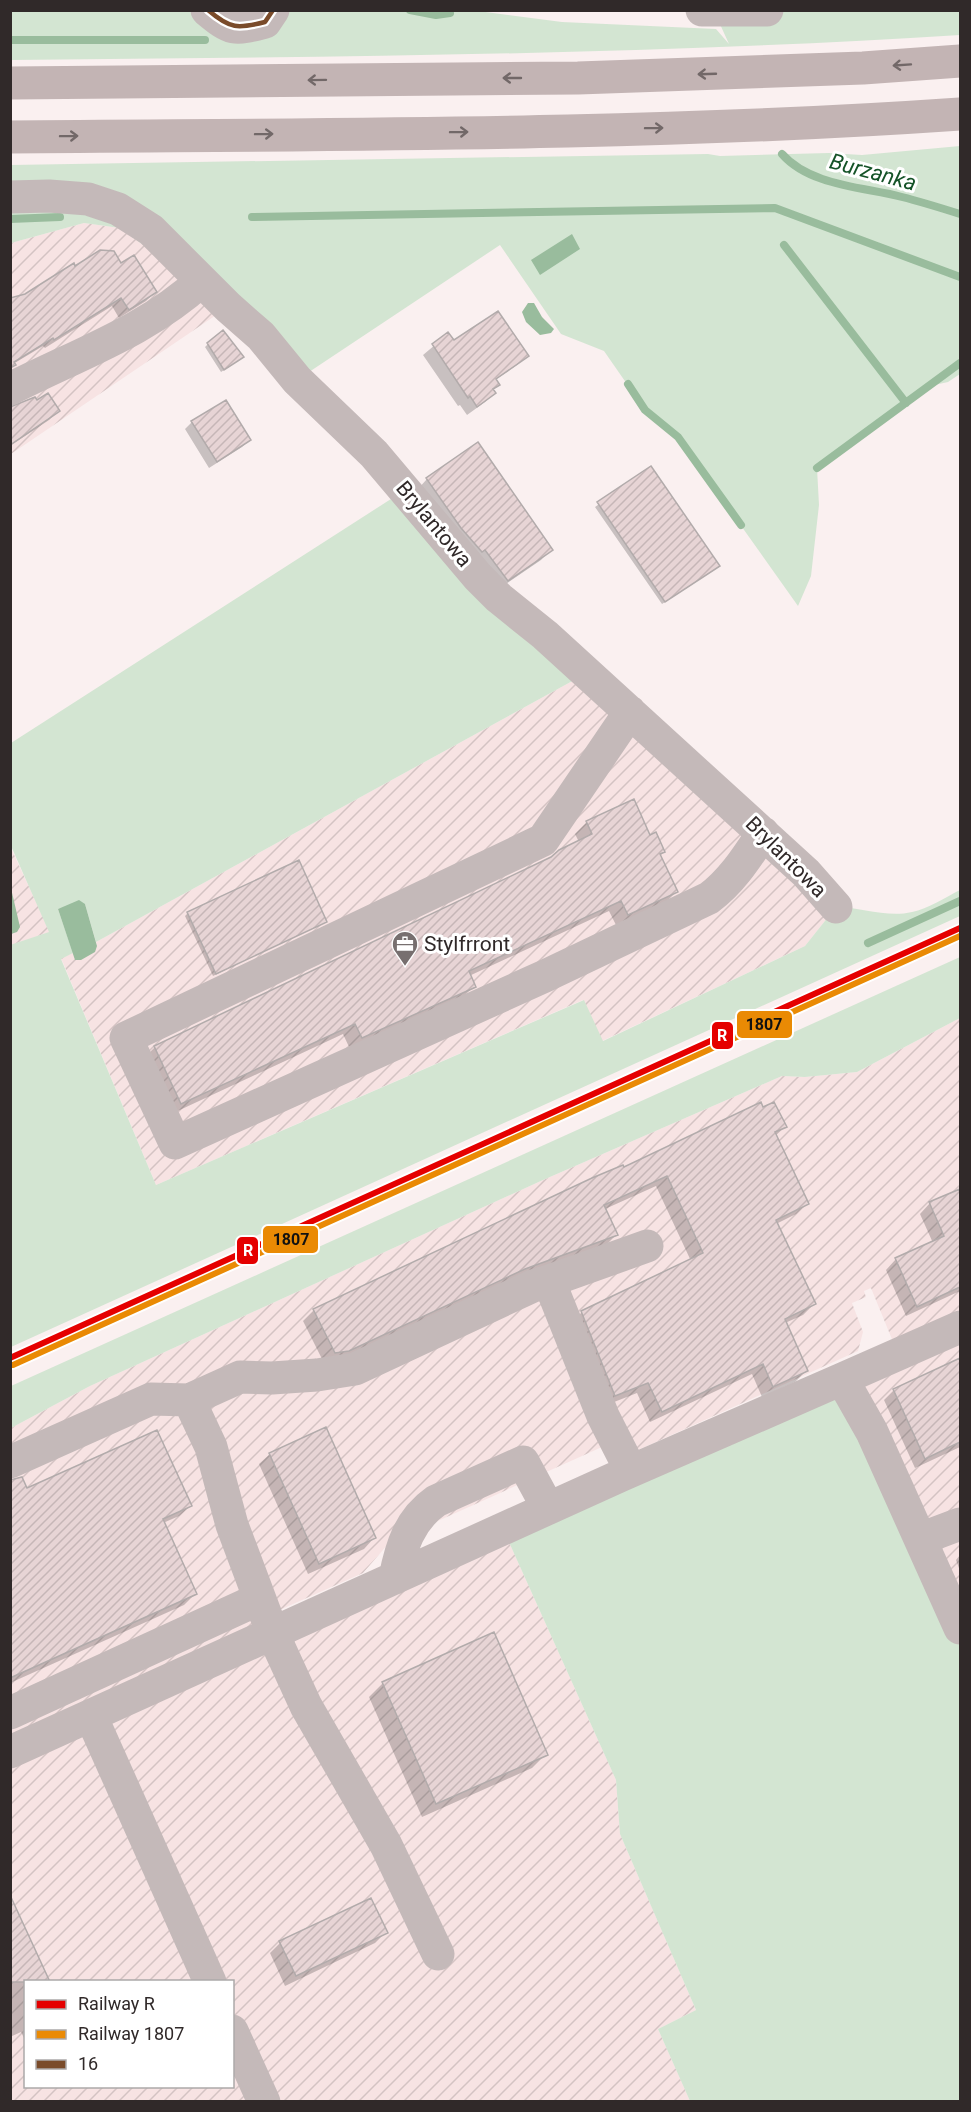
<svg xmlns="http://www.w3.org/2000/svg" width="971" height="2112" font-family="Roboto,sans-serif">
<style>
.industrial{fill:url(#industrial-furrows);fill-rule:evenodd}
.green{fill:#d3e5d2}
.water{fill:#99bc9d}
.shadow{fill:#0003}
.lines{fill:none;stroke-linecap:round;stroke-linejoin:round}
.stream{stroke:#99bc9d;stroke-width:8}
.building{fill:url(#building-hatch);stroke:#b2abab;stroke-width:1.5}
.minor{stroke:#c4b9b9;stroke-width:33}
.highway{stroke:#c3b4b4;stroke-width:33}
.bus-1-casing{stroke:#fff;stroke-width:9}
.bus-1{stroke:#7a4b2a;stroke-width:4.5}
.rail-1-casing{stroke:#fff;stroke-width:10}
.rail-2-casing{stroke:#fff;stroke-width:10}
.rail-1{stroke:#e50000;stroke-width:6}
.rail-2{stroke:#ea8a04;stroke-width:6}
.oneway{stroke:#726868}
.labels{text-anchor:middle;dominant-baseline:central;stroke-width:6;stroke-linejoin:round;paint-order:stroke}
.street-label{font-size:21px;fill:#302929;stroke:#fff}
.poi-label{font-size:21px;fill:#302929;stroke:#fff;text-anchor:start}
.water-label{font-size:22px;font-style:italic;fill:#155328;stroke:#fff}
.line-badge{stroke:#fff;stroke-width:2}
.badge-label{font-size:16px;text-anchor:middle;font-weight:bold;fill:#fff}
.pale-badge-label{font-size:16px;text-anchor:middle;font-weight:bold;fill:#111}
</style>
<defs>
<pattern id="industrial-furrows" width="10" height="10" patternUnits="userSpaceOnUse" patternTransform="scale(1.5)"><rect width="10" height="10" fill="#f7e3e3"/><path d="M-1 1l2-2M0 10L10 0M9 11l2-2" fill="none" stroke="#d4c3c3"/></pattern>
<pattern id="building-hatch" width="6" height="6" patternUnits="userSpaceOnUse" patternTransform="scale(1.5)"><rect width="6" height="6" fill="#e7d4d5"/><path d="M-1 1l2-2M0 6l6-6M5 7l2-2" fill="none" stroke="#c6b6b7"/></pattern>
</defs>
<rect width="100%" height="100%" fill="#faf0f0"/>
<!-- industrial -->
<path class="industrial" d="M 84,223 L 120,228 L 228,307 L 11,454 L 11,243 Z
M 587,673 L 836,907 L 805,946 L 602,1041 L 583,1000 L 156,1185 L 61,958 L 73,953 L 75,959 L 97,946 L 96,942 Z
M 10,846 L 50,932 L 11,945 L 10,945 Z
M 960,1018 L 960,1628 L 842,1379 L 898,1354 L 871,1288 L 864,1291 L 866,1297 L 852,1303 L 863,1332 L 858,1351 L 625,1456 L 602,1447 L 389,1543 L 363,1573 L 266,1616 L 272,1633 L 503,1529 L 616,1780 L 620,1834 L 696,2010 L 658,2029 L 690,2101 L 11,2101 L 11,1428 L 90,1386 L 543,1180 L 782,1076 L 805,1077 L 857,1072 ZM 26,1982 L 232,1982 L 232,2086 L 26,2086 Z"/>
<!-- green -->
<path class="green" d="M 290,10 L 478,11 L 562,22 L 716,29 L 729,44 L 714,11 L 960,10 L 960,35 C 644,55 327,57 11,60 L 10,11 L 189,11 L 213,30 L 288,15 Z
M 960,146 L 960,374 L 948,382 L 930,386 L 817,468 L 819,505 L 811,576 L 798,606 L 678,437 L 645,410 L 604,351 L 561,334 L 500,245 L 297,380 L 228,307 L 120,228 L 84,223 L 11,243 L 10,165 L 708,154 L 720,156 L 829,153 L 862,155 Z
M 405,490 L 587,673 L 96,942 L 85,904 L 58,909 L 73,953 L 61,959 L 156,1185 L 584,1000 L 603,1041 L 805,946 L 836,907 C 861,907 887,918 912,912 C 928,909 946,897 960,890 L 960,916 L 11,1347 L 10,945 L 49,932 L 11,846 L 11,743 Z
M 960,957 L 960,1018 L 857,1072 L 805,1077 L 782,1076 L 543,1180 L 90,1386 L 11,1428 L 11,1386 Z
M 842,1379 L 960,1628 L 960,2101 L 690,2101 L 658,2029 L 696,2010 L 620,1834 L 616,1780 L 503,1529 Z"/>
<!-- water -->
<path class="water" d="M 572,234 L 580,249 L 540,275 L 531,260 Z
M 528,303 L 534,303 L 542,317 L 554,329 L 551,333 L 540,335 L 526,322 L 522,312 Z
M 10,884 L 20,927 L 17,932 L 11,934 Z
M 79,900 L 85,904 L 97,946 L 95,952 L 81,960 L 75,960 L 58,909 Z"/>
<!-- shadow -->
<path class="shadow" d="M 121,265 L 155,292 L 146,301 L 119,318 L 112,306 L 45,348 L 43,346 L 13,364 L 10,368 L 10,299 L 26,295 L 74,268 Z
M 448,334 L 454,343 L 527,356 L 517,365 L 495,380 L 498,385 L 492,390 L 494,393 L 485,402 L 467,415 L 460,405 L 458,406 L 423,355 Z
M 208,344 L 239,360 L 221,372 L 205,347 Z
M 10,409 L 58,411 L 49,420 L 10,446 Z
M 192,422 L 249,440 L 242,447 L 209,468 L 185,429 Z
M 651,468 L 715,569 L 662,604 L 595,507 Z
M 427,479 L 551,549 L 541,560 L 497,590 L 417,490 Z
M 587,822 L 650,837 L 663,852 L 659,855 L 676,892 L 664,904 L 616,925 L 609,911 L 469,976 L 474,986 L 462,998 L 350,1049 L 343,1034 L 169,1115 L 143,1059 L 155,1047 L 552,858 L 579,842 L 575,834 Z
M 188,913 L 325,921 L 213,976 L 185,916 Z
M 763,1109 L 785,1127 L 775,1136 L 807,1203 L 796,1214 L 776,1224 L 814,1304 L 803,1315 L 785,1323 L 806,1371 L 795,1382 L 762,1397 L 752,1374 L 650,1422 L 637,1393 L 604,1406 L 571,1323 L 582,1312 L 691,1261 L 656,1186 L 605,1209 L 617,1234 L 606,1245 L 337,1361 L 324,1363 L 303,1321 L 314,1310 L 623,1169 Z
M 960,1190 L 960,1291 L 906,1316 L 886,1270 L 896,1259 L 933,1243 L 920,1214 L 930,1203 Z
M 960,1360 L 960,1447 L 915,1468 L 884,1400 L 894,1390 Z
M 270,1454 L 374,1538 L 364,1549 L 308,1574 L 259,1464 Z
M 10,1482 L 27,1490 L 190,1506 L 179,1516 L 163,1523 L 195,1594 L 184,1605 L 10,1683 Z
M 960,1555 L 960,1571 L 956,1560 Z
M 383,1683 L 546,1754 L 532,1768 L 422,1817 L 369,1697 Z
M 10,1899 L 26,1982 L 26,2042 L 21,2032 L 10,2037 Z
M 386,1932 L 375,1943 L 285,1986 L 270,1953 L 280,1943 Z"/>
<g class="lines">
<!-- stream -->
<path class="stream" d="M 410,10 L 436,15 L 450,13
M 10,40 L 205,40
M 782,154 C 810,186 864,187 902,197 C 922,202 941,208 960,214
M 252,217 L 775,208 L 960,277
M 10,219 L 60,217
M 784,245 L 906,403
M 628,384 L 645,410 L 678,437 L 741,525
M 817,468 L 960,363
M 868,943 L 960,901"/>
</g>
<!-- building -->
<path class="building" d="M 100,250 L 114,251 L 121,263 L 134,255 L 157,292 L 129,310 L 121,298 L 54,340 L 53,338 L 14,362 L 16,365 L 10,368 L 10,298 L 25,294 L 74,263 L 75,266 Z
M 498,311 L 529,356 L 496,379 L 500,385 L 493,389 L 496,393 L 477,407 L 470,396 L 468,398 L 432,344 L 448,332 L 454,340 Z
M 223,330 L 244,357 L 224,370 L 207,343 Z
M 48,393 L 60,411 L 10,445 L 10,407 L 35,397 L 37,400 Z
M 226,400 L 251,440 L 217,462 L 191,421 Z
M 478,442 L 553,550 L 508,581 L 485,550 L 482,552 L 461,528 L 426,478 Z
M 651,466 L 720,566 L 665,602 L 597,502 Z
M 634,799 L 650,835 L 656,832 L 665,852 L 660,854 L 678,892 L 628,915 L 621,901 L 469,971 L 476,987 L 362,1038 L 355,1024 L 181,1104 L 154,1046 L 551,857 L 559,850 L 592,834 L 586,821 Z
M 299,860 L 327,922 L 216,974 L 187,912 Z
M 761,1102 L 763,1107 L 774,1102 L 787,1127 L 775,1132 L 809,1204 L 776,1220 L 816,1304 L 785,1319 L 808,1371 L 773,1387 L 763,1364 L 662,1412 L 648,1383 L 615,1396 L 581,1311 L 703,1253 L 667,1176 L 604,1205 L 618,1235 L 525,1269 L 349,1351 L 335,1353 L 313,1309 L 592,1178 L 623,1165 L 624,1167 Z
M 960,1189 L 960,1287 L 917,1307 L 895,1258 L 944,1236 L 929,1202 Z
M 960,1358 L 960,1442 L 925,1459 L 893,1389 Z
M 326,1427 L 376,1538 L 319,1564 L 269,1453 Z
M 157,1430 L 192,1506 L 163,1519 L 197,1594 L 10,1678 L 10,1480 L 22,1477 L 27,1488 Z
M 494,1632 L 548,1755 L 436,1804 L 382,1682 Z
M 10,1895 L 50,1982 L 10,1982 Z
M 371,1898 L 388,1933 L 296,1976 L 279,1941 Z"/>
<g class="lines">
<!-- minor -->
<path class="minor" d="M 207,10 C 232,31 234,30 265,22 L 273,10
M 702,10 L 767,10
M 10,197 L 49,196 L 88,199 L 118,209 L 151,230 L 228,307 L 261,336 L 297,380 L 374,454 L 478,577 L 499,598 L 545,635 L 806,873 L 836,907
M 10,389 C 76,355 147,331 201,281
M 630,712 L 543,840 L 126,1038 L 175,1143 L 545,976 L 709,898 C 732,881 747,857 763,833
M 842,1379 L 960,1327
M 189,1400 L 211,1447 L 232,1525 L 273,1634 L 306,1706 L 386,1845 L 438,1954
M 10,1462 L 151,1399 L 189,1400 L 240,1377 L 272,1378 L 317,1375 L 355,1369 L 533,1286 L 549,1281
M 631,1471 L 603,1416 L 549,1281 L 647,1246
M 920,1539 L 960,1524
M 395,1578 C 401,1547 409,1520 436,1501 L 523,1462 L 548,1508
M 10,1713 L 259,1599
M 91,1716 L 210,1982
M 10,1752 L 622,1475 L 842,1379 L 872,1432 L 960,1628
M 232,2031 L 264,2102"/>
<!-- highway -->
<path class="highway" d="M 10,83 L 578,78 L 863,68 L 960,61
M 10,137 C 327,134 645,136 960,114"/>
<!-- bus-1 casing -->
<g class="bus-1-casing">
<path id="bus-1" d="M 208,10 C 230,29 238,29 265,22 L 273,10"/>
</g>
<!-- bus-1 -->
<use href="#bus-1" class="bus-1"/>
<!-- rail-1 casing -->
<g class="rail-1-casing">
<path id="rail-1" d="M 10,1358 L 960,928"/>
</g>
<!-- rail-2 casing -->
<g class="rail-2-casing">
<path id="rail-2" d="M 13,1365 L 960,936"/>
</g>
<!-- rail-1 -->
<use href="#rail-1" class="rail-1"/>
<!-- rail-2 -->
<use href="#rail-2" class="rail-2"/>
</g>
<!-- one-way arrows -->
<defs><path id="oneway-shaft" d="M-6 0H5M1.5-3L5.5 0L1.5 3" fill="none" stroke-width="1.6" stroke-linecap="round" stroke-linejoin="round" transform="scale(1.5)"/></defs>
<g class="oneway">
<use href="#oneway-shaft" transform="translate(902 65) rotate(176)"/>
<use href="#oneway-shaft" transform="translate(707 74) rotate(178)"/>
<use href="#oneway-shaft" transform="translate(512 78) rotate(180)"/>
<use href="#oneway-shaft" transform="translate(317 80) rotate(179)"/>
<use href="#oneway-shaft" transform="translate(654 128) rotate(-1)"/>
<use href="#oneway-shaft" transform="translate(459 132) rotate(-1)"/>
<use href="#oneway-shaft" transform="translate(264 134) rotate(-1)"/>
<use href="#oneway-shaft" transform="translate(69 136) rotate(-1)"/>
</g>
<!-- icons -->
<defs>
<g id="office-pin" transform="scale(1.35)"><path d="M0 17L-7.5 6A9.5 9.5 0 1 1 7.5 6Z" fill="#776f6f" stroke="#fff"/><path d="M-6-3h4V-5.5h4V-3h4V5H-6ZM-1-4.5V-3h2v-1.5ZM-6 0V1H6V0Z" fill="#fff"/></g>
</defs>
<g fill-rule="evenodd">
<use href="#office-pin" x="405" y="944"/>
</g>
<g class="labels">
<!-- street labels -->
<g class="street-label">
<text transform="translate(434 524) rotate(50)">Brylantowa</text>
<text transform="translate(786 857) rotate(45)">Brylantowa</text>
</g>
<!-- poi labels -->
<g class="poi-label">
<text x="424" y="944">Stylfrront</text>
</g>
<!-- water labels -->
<g class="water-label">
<text transform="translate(873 172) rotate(15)">Burzanka</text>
</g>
</g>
<g class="line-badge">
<rect x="736" y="1010" width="57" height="29" rx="6" fill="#ea8a04"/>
<rect x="711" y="1021" width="23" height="29" rx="6" fill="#e50000"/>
<rect x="262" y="1225" width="57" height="29" rx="6" fill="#ea8a04"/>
<rect x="236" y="1236" width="23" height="29" rx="6" fill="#e50000"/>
</g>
<g class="badge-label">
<text x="722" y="1041">R</text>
<text x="248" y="1256">R</text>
</g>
<g class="pale-badge-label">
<text x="764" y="1030">1807</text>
<text x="291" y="1245">1807</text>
</g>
<!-- border -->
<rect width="971" height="2112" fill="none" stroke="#302929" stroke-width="24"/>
<!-- legend -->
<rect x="24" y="1980" width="210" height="108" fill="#ffffff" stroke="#aca9a9" stroke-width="1.5"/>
<rect x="36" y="2000" width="30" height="9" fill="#e50000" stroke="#aca9a9" stroke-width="1.5"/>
<text x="78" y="2010" font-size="18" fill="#302929">Railway R</text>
<rect x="36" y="2030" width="30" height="9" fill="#ea8a04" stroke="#aca9a9" stroke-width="1.5"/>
<text x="78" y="2040" font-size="18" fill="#302929">Railway 1807</text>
<rect x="36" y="2060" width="30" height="9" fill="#7a4b2a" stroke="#aca9a9" stroke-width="1.5"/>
<text x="78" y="2070" font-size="18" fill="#302929">16</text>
</svg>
